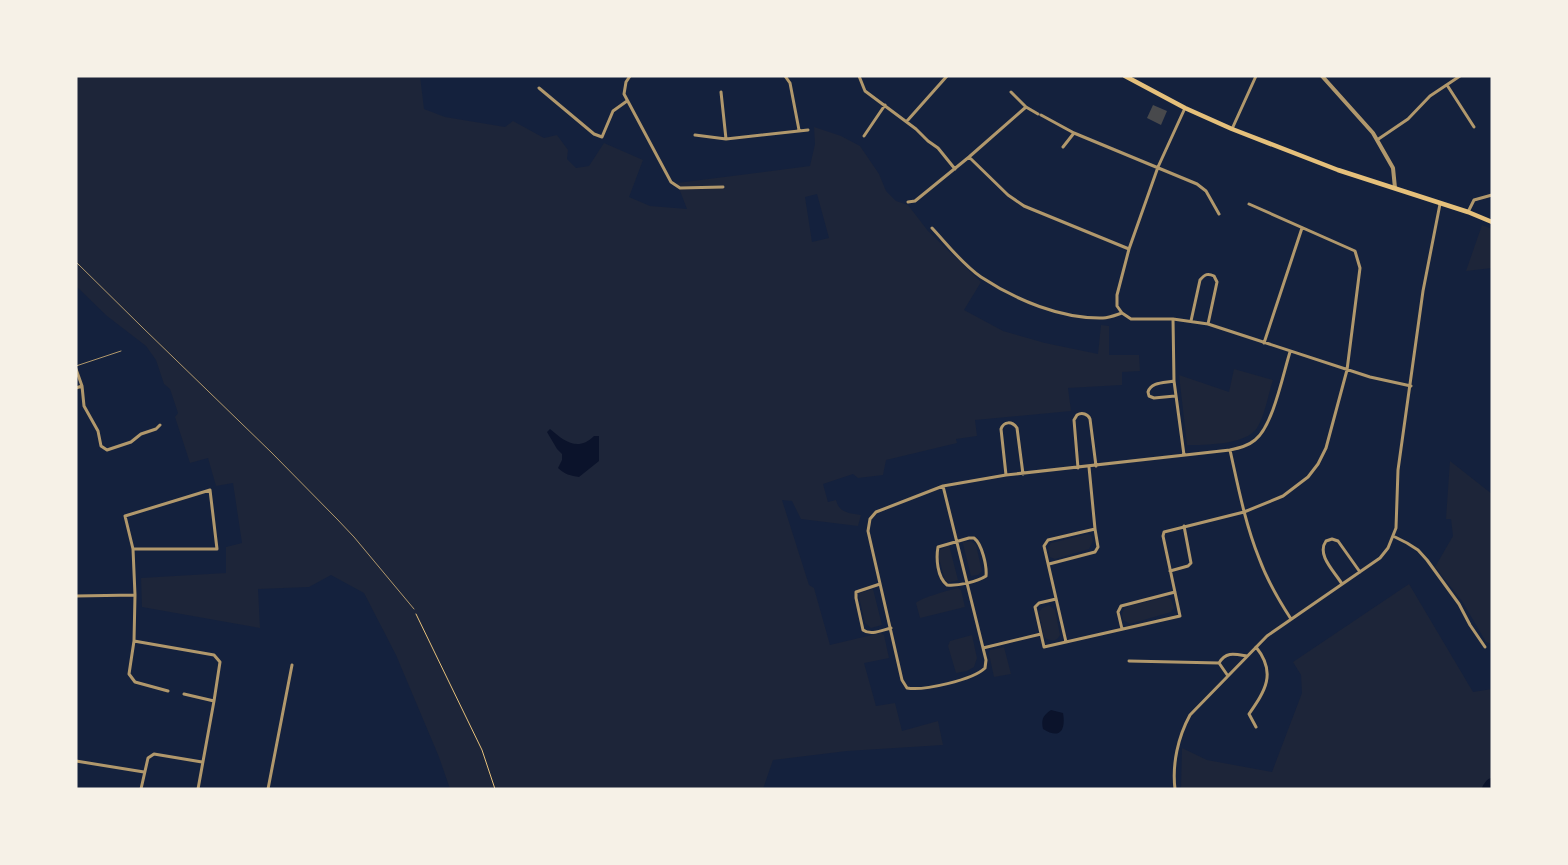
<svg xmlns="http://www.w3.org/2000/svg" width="1568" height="865" font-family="'Crimson Pro',serif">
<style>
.green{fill:#1d2539;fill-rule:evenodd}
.water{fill:#0b132b}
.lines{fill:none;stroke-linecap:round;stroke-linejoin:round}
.river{stroke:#0b132b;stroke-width:14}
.building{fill:#48494c}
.path{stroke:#e5c07b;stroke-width:1}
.service{stroke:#b1986c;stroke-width:1}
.minor{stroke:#b1986c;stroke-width:3}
.tertiary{stroke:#b1986c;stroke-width:4}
.secondary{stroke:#e5c07b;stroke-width:4.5}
</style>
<rect width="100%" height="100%" fill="#14213d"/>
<!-- green -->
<path class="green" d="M 76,76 L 420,76 L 424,109 L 445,117 L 505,127 L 513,121 L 544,138 L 557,135 L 568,150 L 567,159 L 576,168 L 589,166 L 604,143 L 643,160 L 629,197 L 650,206 L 687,209 L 677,183 L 810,166 L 815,144 L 814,127 L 841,136 L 860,146 L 879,174 L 886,191 L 896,201 L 908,205 L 928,231 L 981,282 L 964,310 L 1003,331 L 1045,343 L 1098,354 L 1101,325 L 1109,326 L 1109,355 L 1139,355 L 1140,371 L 1122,372 L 1122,385 L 1068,388 L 1071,411 L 975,420 L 977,436 L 956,439 L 957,443 L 886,460 L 883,475 L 858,478 L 853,474 L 823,484 L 828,502 L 836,500 C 839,513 849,513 861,515 L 858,526 L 801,519 L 792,501 L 782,500 L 809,585 L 814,588 L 830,645 L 880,633 L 884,635 L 889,658 L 864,663 L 876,706 L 895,703 L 902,731 L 938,721 L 943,745 L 847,751 L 773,760 L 763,789 L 450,789 L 439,757 L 396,655 L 364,593 L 331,575 L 309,587 L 258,589 L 260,628 L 142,607 L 141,578 L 226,573 L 226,547 L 242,543 L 233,483 L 216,486 L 208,458 L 190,463 L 175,417 L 178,413 L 170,389 L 164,384 L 156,360 L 146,346 L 107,316 L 76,286 ZM 817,194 L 829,238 L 812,242 L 805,197 Z
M 1482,225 L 1492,229 L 1492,268 L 1466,271 Z
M 1234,369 L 1273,380 C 1268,395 1265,415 1257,428 C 1246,445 1205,445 1187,445 L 1179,375 L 1229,392 Z
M 1450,461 L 1492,494 L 1492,644 L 1486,642 L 1462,601 L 1435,567 L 1453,536 L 1451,519 L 1446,519 Z
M 1088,534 L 1091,535 L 1093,541 L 1089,549 L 1055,559 L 1050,557 L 1048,548 L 1051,543 Z
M 971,541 L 976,545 L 982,571 L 978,575 L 971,576 L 963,544 L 963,542 Z
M 949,545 L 958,580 C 953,582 949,583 945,580 L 938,555 L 940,550 Z
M 1409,584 L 1473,692 L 1492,689 L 1492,789 L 1181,789 L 1182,748 L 1207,760 L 1272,772 L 1302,693 L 1301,675 L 1293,662 Z
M 958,588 L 961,590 L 965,607 L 920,618 L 916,603 C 920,598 950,590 958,588 Z
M 873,589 L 882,625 L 871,628 L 865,623 L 859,597 L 860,593 Z
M 1166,597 L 1171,599 L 1174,608 L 1171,612 L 1130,624 L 1123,620 L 1122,614 L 1124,609 L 1129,606 Z
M 1049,605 L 1055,610 L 1060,635 C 1057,642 1050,642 1044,637 L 1039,612 L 1042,608 Z
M 972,635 L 977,658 L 974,667 L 967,671 L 956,673 L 948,646 L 950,641 Z
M 1004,647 L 1011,674 L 994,677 L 989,654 L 990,650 Z"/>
<!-- water -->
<path class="water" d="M 550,429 C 564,441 578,452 594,436 L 599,436 L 599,461 L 579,477 C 571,476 564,474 558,468 L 562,460 L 562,454 L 557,449 L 547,432 Z
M 1051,710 L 1063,713 C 1066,730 1060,740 1043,729 C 1041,720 1043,715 1051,710 Z"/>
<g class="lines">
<!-- river -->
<path class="river" d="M 1489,789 L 1492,785"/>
</g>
<!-- building -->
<path class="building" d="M 1153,105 L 1167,111 L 1161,125 L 1147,118 Z"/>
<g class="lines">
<!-- path -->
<path class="path" d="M 416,614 L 482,750 L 495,789"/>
<!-- service -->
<path class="service" d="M 76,262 L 143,328 L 272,453 L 337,519 L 354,537 L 414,609
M 76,366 L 121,351"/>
<!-- minor -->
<path class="minor" d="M 630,76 L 626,82 L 624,94 L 671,182 L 680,188 L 723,187
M 785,76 L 790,83 L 799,130
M 859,76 L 865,91 L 916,129 L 928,141 L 938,148 L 955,169
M 1447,85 L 1474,127
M 539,88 L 594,134 L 602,137 L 613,111 L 627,101
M 721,92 L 726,139
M 1011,92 L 1026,107 L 1038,114
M 1185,108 L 1158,167 L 1129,249 L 1117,295 L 1117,306 L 1122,313 L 1131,319 L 1173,319 L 1208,324 L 1370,377 L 1411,386
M 1041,115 L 1074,133 L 1197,184 L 1206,191 L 1219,214
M 907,121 L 947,76
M 1232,129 L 1256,76
M 695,135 L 726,139 L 808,130
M 864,136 L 885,105
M 1377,140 L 1408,119 L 1430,96 L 1460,76
M 1063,147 L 1074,133
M 969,157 L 1008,195 L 1024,206 L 1129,249
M 908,202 L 915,201 L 969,157 L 1026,107
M 1468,212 L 1474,200 L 1492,195
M 932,228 C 947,244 962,264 981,277 C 1016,300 1061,319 1103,318 C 1109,318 1116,315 1122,313
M 1173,319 L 1174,381 L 1184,455
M 1191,321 L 1200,280 C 1205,274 1208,273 1214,276 L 1217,282 L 1208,324
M 1264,343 L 1302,228
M 76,369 L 82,386 L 84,406 L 98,431 L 101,446 L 107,450 L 131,442 L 141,434 L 156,429 L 160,425
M 1174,381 C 1164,383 1151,382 1148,392 L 1149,396 L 1154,398 L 1175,396
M 76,388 L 82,386
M 1230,450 C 1238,486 1245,523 1259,558 C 1267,580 1278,599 1291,619
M 1078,468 L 1074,420 L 1077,415 C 1082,412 1088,414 1090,419 L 1096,466
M 1006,475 L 1001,429 C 1004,421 1012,421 1017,428 L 1023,474
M 943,486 L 986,660 L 985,668 C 973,680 923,691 907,688 L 902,680 L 868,531 L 870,519 L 876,512 L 943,486 L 1006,475 L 1230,450 C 1239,448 1248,446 1255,440 C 1273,426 1283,374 1290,352
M 1393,536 L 1407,543 L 1418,550 L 1427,560 L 1459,604 L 1470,625 L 1485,647
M 969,538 L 974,538 C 982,544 987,566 986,576 C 977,582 958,586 947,585 C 937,577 936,558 938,547 Z
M 133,549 L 217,549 L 210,490 L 125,516 L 133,549 L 135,595 L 134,641
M 1049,564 L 1095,552 L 1098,547 L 1095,529
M 1170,571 L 1188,566 L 1191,563 L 1184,526
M 880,584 L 856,592 L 856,598 L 863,630 C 871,636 882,630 891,628
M 1342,584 C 1335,572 1316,555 1326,541 L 1332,539 L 1338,541 L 1360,572
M 76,596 L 135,595
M 1056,599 L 1039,603 L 1035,607 L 1044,647 L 1180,616 L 1163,536 L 1164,532 L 1244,512 L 1283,496 L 1308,477 L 1318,464 L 1326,448 L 1347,370 L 1360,268 L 1355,251 L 1249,204
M 1122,629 L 1118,612 L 1121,606 L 1175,592
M 1066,642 L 1044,546 L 1048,540 L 1095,529 L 1089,467
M 983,648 L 1041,634
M 1129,661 L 1219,663
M 1228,676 L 1219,663 C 1226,651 1235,654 1247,656
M 168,691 L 135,682 L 129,674 L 134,641 L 214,655 L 220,662 L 214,701 L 184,694
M 1256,727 L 1249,714 C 1265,691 1277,673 1256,647
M 76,761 L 144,772
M 141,789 L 148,758 L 154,754 L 202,762
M 198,789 L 214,701
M 268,789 L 292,665
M 1175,789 C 1172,764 1178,737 1190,715 L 1267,636 L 1380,558 L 1388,548 L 1396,528 L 1398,470 L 1423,291 L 1440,204"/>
<!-- tertiary -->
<path class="tertiary" d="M 1322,76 L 1373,133 L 1393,168 L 1395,188"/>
<!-- secondary -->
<path class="secondary" d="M 1125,76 L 1185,108 L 1232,129 L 1338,170 L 1468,212 L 1492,222"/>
</g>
<!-- border -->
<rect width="1568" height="865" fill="none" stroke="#f6f1e7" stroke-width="155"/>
</svg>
